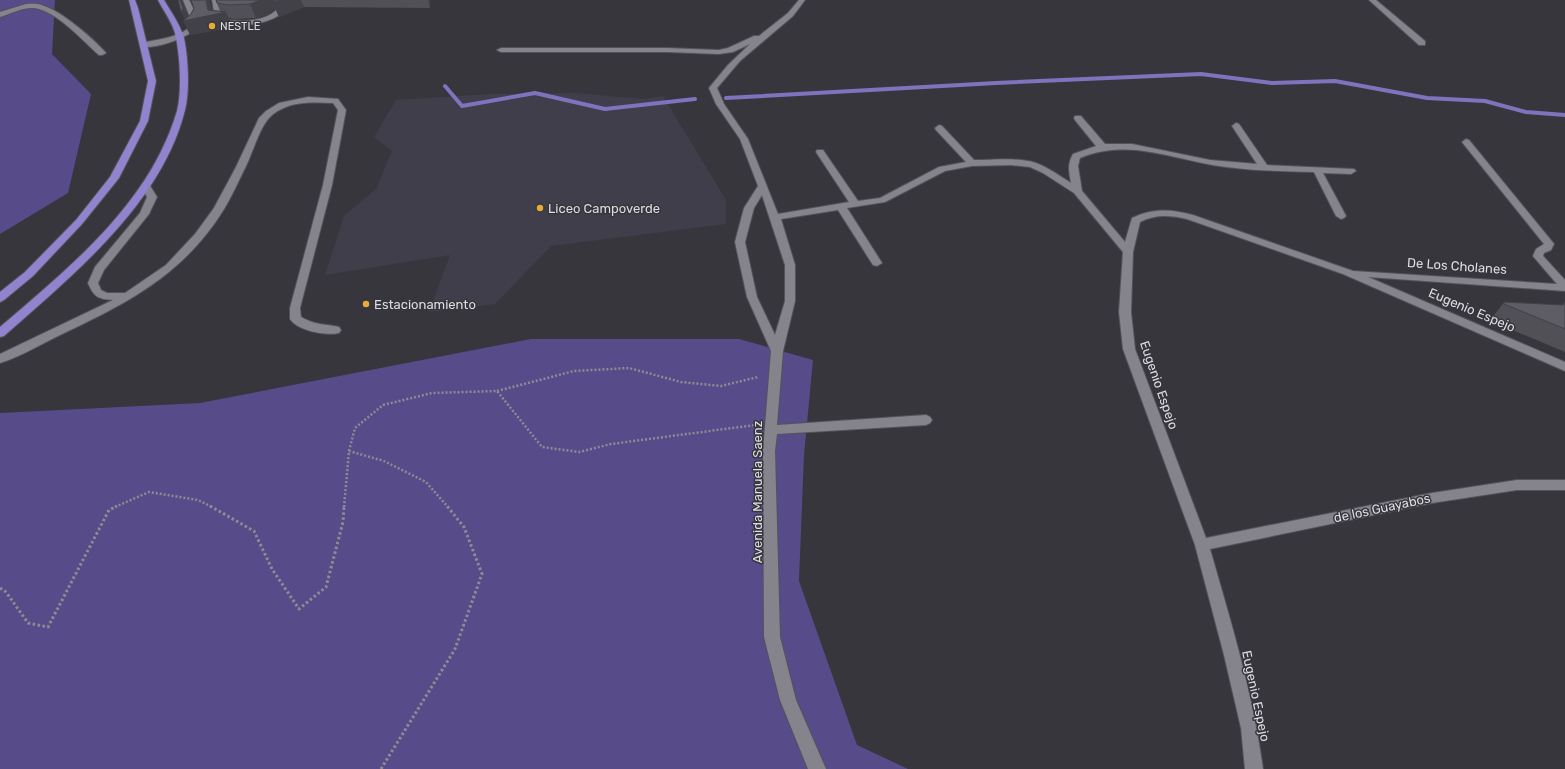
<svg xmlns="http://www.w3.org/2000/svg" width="1565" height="769" font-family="Rubik,sans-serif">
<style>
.built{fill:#403e4b}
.green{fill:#584b89}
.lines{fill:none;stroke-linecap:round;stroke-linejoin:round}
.stream{stroke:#8172be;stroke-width:4}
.minor-casing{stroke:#535359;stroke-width:2}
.highway-casing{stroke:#535359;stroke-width:2}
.path-far1{stroke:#8d8c92;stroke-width:2.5;stroke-dasharray:2 2;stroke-linecap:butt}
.path{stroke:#8d8c92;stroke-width:3;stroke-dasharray:2.5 2.5;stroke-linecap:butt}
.minor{fill:#85848d;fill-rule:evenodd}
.highway{fill:#9183cd;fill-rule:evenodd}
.wall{fill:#515057}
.shaded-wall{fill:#424147}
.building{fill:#5e5d65;stroke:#424147}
.poi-dot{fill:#e5ad36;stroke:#37363d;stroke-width:1.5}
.labels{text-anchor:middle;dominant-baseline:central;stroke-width:3;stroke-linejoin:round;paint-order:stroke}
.far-poi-label{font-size:11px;fill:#dddce1;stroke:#37363d;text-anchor:start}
.poi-label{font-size:13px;fill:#dddce1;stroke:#37363d;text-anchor:start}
.street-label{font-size:13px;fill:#dddce1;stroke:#37363d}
</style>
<rect width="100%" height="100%" fill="#37363d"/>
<!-- built -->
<path class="built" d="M 574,93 L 644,99 L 663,96 L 726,200 L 726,224 L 551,246 L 495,304 L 429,312 L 450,255 L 325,275 L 344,216 L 376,189 L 392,151 L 374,137 L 396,100 L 491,94 Z"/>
<!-- green -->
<path class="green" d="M 0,0 L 55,0 L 52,54 L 91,94 L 68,193 L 0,234 Z
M 531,339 L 739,339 L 813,360 L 804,455 L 799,581 L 857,745 L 908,769 L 0,769 L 0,413 L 200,403 Z"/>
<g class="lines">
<!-- stream -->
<path class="stream" d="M 445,86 L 462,106 L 535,93 L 605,109 L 695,99
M 726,98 L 996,83 L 1201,74 L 1272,83 L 1335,81 L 1427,98 L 1485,101 L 1526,112 L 1565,115"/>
<!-- minor casing -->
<g class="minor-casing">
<path id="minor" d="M 183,0 L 189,0 L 200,22 C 196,37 155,49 141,47 L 141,43 C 154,40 188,37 192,22 Z
M 212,0 L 218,0 L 222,19 C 237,22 262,22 274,12 C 278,9 281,4 285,0 L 292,0 C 288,5 283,12 278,16 C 261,26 235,27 216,23 Z
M 799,0 L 805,0 L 793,16 L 740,61 L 717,88 L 724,104 L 748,139 L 778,214 L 849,202 L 816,152 L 817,150 L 823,150 L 858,201 L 880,198 L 939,167 L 966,162 L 936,130 L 935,128 L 939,125 L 942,126 L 974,160 C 994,160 1017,157 1036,163 C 1049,168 1060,176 1071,183 C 1069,172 1067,164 1073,154 L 1096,146 L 1075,120 L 1074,118 L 1075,116 L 1081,116 L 1105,144 L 1132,144 L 1210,160 L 1257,164 L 1232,126 L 1236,123 L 1239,124 L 1267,165 L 1354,169 L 1356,171 L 1351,174 L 1323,173 L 1346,216 L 1344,218 L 1341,219 L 1336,216 L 1314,172 C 1285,171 1255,171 1226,167 C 1175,161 1131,137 1080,158 L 1078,166 L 1082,191 L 1125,242 L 1132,218 C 1153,208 1171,209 1193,215 L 1353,271 L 1557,284 L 1533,256 L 1536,249 L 1544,244 L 1462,142 L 1466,139 L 1469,140 L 1554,244 L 1551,250 L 1544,253 L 1543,256 L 1565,280 L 1565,291 L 1368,277 L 1565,362 L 1565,371 L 1343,274 L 1187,219 C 1170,215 1155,214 1140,222 L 1133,252 L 1131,312 L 1135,349 L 1206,538 L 1432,493 L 1517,480 L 1565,480 L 1565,490 L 1517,490 L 1432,503 L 1210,549 C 1231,622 1253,694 1263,769 L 1245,769 L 1241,728 L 1224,655 L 1195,545 L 1123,349 L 1119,312 L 1123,252 L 1074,193 L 1043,173 L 1030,167 L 1011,165 L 972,166 L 945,171 L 885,202 L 847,208 L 882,263 L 877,266 L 873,265 L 838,210 L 781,219 L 795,265 L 795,301 L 783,351 L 777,425 L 926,415 L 930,417 L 932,420 L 930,423 L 926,425 L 777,434 L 775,451 L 780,637 L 796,700 L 826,769 L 808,769 L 780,700 L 764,637 L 763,451 L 771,351 L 747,297 L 735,242 L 744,208 L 758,186 L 740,139 L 716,104 L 709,88 L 728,65 L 750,44 L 733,52 L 719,54 L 667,52 L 501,52 L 497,50 L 501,48 L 667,48 L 719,50 L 728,48 L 754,36 L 759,36 L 788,13 ZM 762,195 L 785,265 L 785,301 L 775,335 L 757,297 L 745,242 L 754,208 Z
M 1369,0 L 1376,0 L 1425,41 L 1425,45 L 1419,45 Z
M 26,4 C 32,4 38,3 44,6 C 61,11 94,39 106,53 L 102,55 L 99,55 C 83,41 54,8 32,8 C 20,8 11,14 0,17 L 0,12 Z
M 308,97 L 338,99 L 346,110 L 332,185 L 300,308 L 301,317 C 314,325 326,324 339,327 L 341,330 L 339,333 C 326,336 298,331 290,319 L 290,308 L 323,185 L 338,110 L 333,103 C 311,102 289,101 272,115 C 260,125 253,152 246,166 C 239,180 232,196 224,209 C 183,276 125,304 58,336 C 39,345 20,357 0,363 L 0,354 L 113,300 C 98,299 94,297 88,283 L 95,267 L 140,213 L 147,197 L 141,186 L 143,184 L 149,184 L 157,197 L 149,214 L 104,270 L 98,283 L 101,290 L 107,293 L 125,293 L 166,265 L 195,234 L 214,208 L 236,167 L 259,118 L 266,111 L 279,103 Z"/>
</g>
<!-- highway casing -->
<g class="highway-casing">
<path id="highway" d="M 129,0 L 135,0 L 138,8 L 156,81 L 148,121 L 119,178 L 82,224 L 33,276 L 4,300 L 0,302 L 0,292 L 25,272 L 76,220 L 110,177 L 140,121 L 148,81 Z
M 158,0 L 164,0 C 171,12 180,24 184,38 C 188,57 190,90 185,110 C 162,203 73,275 4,336 L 0,337 L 0,327 C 70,267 150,203 177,111 C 182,91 180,58 176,38 C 174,24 164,12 158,0 Z"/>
</g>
<!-- path-far1 -->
<path class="path-far1" d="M 497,391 L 574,371 L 629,368 L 681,382 L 721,386 L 758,377
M 349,451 L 355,428 L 383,405 L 432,393 L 497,391 L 542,447 L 579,452 L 611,444 L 755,425
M 115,507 L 149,492 L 198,500 L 212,507
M 344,507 L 349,451 L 384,461 L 426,482 L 448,507"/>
<!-- path -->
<path class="path" d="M 210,506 L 254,531 L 272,569 L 299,609 L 326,587 L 343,522 L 344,506
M 0,588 L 6,592 L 28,623 L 48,627 L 109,510 L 117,506
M 381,769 L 455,649 L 482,574 L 464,527 L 447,506"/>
<!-- minor -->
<use href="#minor" class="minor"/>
<!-- highway -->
<use href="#highway" class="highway"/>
</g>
<!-- wall -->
<path class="wall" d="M 190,0 L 211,0 L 209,1 L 212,10 L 220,11 L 217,3 L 216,0 L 430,0 L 430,8 L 304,7 L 279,17 L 275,8 L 268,14 L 256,18 L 235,19 L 229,18 L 233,27 L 190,35 L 182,1 L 188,16 L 191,14 L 194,8 Z
M 1504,302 L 1562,305 L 1565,302 L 1565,352 L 1491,321 L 1491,319 Z"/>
<!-- shaded-wall -->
<path class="shaded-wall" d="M 180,0 L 182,0 L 182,1 L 189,19 L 211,15 L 191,0 L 211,0 L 209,1 L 212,8 L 213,15 L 226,12 L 233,27 L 190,35 L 183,21 L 185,20 L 181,12 Z
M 261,0 L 301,0 L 304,7 L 279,17 L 275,8 L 268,14 L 256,18 L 250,4 Z
M 428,0 L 430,0 L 430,8 Z"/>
<!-- building -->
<path class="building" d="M 178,0 L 180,0 L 183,8 L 181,12 Z
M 191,0 L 206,0 L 208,10 L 226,12 L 183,21 L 191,14 L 194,8 Z
M 216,0 L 261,0 L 250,4 L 228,5 L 217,3 Z
M 276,0 L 281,0 L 273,3 Z
M 1504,302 L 1563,305 L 1565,302 L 1565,329 L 1504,304 Z"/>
<!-- markers -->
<g class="poi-dot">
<circle cx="212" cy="26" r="4"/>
<circle cx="540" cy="208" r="4"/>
<circle cx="366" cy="304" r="4"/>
</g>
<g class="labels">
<!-- far-poi labels -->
<g class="far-poi-label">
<text x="220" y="26">NESTLE</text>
</g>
<!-- poi labels -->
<g class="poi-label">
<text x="548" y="208">Liceo Campoverde</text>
<text x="374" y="304">Estacionamiento</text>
</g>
<!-- street labels -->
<g class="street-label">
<text transform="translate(1457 266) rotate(4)">De Los Cholanes</text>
<text transform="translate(1472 310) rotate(23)">Eugenio Espejo</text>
<text transform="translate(1159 385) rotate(71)">Eugenio Espejo</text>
<text transform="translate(757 492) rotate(-90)">Avenida Manuela Saenz</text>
<text transform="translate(1382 508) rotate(-12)">de los Guayabos</text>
<text transform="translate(1256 696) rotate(78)">Eugenio Espejo</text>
</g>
</g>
</svg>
